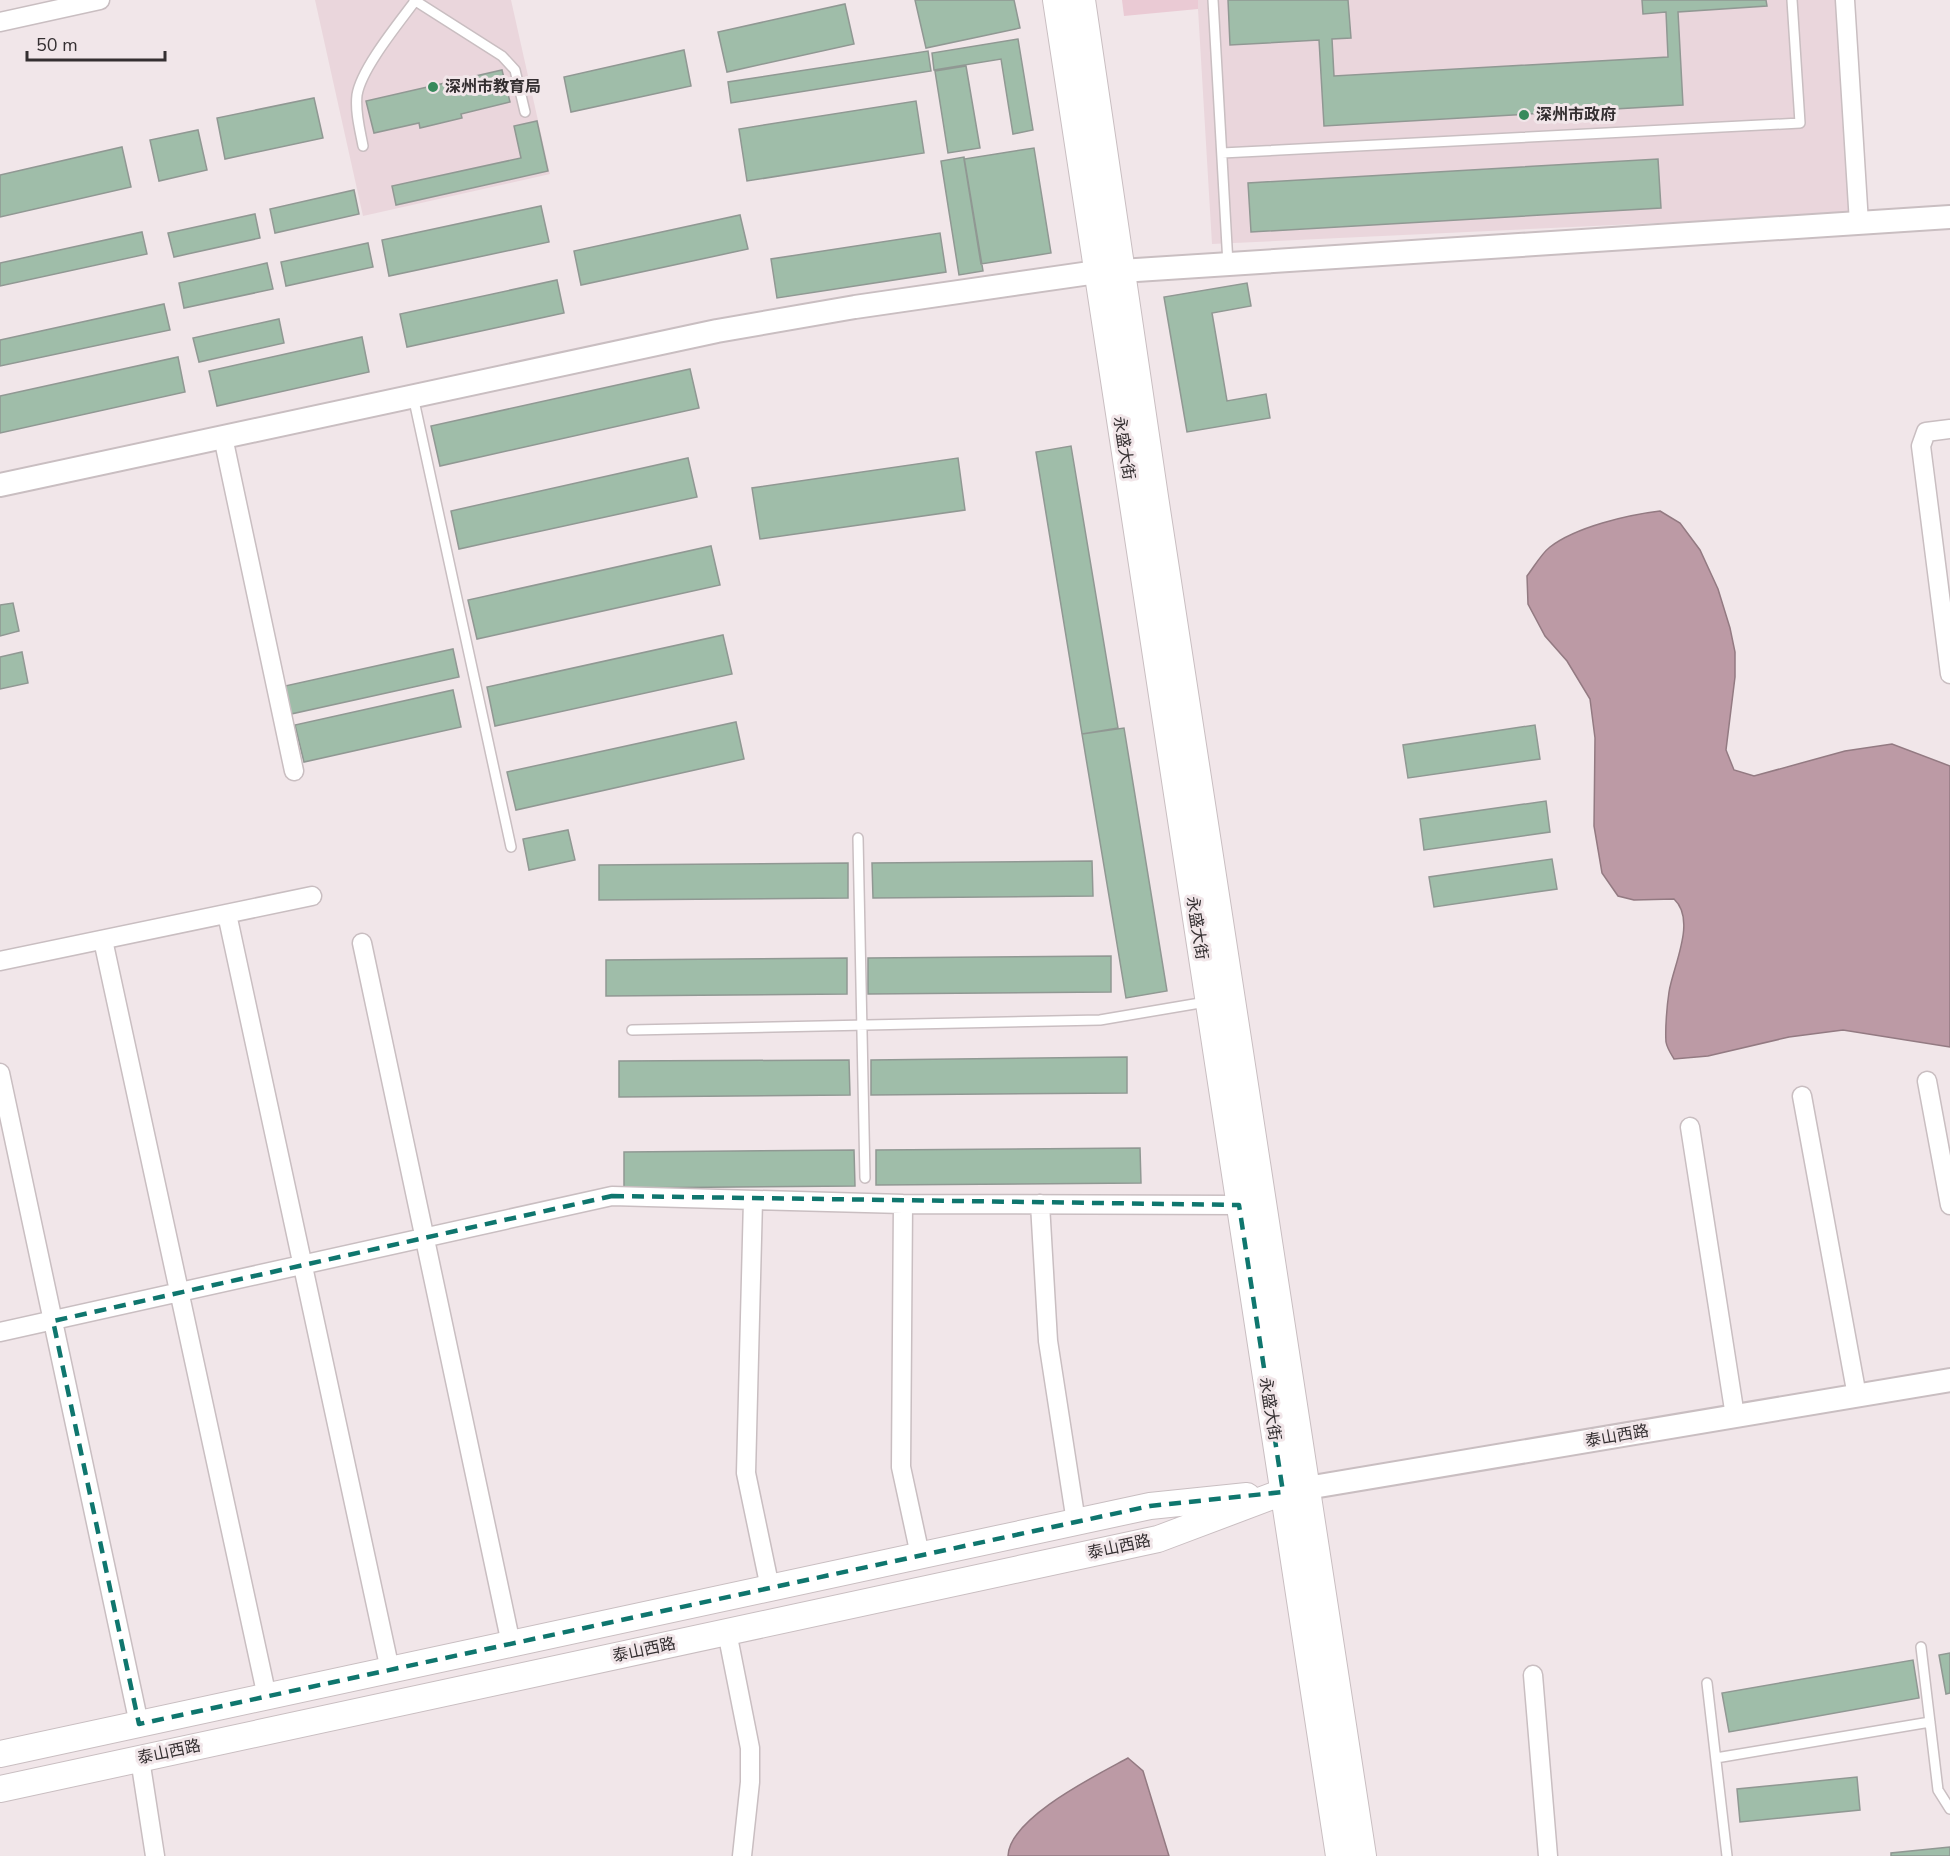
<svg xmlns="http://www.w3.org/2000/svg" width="1950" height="1856" font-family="'Nunito Sans','Noto Sans SC',sans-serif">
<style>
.built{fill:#ead6dc}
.green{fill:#eacad4}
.water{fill:#bc9aa5;stroke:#937a82;stroke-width:1.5}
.building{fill:#9fbda9;stroke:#909893;stroke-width:1.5}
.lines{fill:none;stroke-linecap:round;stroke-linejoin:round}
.service-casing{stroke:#c9bec1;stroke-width:12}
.minor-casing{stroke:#c9bec1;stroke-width:21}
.tertiary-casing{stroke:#c9bec1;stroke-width:26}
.secondary-casing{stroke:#c9bec1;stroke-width:28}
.service{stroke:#fff;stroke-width:9}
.minor{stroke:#fff;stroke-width:18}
.tertiary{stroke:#fff;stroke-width:22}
.secondary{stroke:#fff;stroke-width:26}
.marked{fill:none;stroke:#0f766e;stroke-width:4.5;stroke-dasharray:12 8;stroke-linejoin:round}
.poi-dot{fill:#378a5c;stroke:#f1e6e9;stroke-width:2}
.labels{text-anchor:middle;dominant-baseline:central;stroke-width:6;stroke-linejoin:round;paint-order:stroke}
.poi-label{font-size:16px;font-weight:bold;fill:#342f31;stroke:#f1e6e9;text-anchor:start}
.street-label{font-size:16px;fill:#342f31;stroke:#f1e6e9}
</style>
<rect width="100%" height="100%" fill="#f1e6e9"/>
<!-- built -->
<path class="built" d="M 315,0 L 511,0 L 550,174 L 363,216 Z
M 1122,0 L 1837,0 L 1849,214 L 1212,244 L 1198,9 Z"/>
<!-- green -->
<path class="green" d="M 1122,0 L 1198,0 L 1198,9 L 1124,16 Z"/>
<!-- water -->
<path class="water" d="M 1660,511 L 1680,523 L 1700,550 L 1718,589 L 1730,628 L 1735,652 L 1735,677 L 1726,750 L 1734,770 L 1754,776 L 1845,751 L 1892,744 L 1950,766 L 1950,1047 L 1843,1030 L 1789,1037 L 1708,1056 L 1674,1059 C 1671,1054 1667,1048 1666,1042 C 1665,1029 1667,1005 1669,992 C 1673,966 1697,920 1674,899 L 1634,900 L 1618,896 L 1602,873 L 1594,826 L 1595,738 L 1590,699 L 1567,661 L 1545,636 L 1528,604 L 1527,576 C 1534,567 1541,554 1550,547 C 1576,527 1627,515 1660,511 Z
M 1128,1758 L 1143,1771 L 1169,1856 L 1008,1856 C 1009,1818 1097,1775 1128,1758 Z"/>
<!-- building -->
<path class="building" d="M 915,0 L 1014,0 L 1020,28 L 926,48 Z
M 1228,0 L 1348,0 L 1351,38 L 1332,39 L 1334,76 L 1668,57 L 1666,12 L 1643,14 L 1642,0 L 1766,0 L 1767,6 L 1678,12 L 1683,105 L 1324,126 L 1319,40 L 1230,45 Z
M 845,4 L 854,44 L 727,72 L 718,32 Z
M 1018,39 L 1033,130 L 1013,134 L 1001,59 L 934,70 L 932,53 Z
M 684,50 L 691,86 L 571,112 L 564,77 Z
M 928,51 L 931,71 L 731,103 L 728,82 Z
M 966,66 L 980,148 L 948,153 L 935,71 Z
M 502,70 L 510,102 L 461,114 L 462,118 L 420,128 L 419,123 L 374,133 L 366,101 Z
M 314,98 L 323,138 L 225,159 L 217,118 Z
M 916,101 L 924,153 L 747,181 L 739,129 Z
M 537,121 L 548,171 L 396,205 L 392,186 L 521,158 L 514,126 Z
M 198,130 L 207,170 L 159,181 L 150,140 Z
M 122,147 L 131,187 L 0,217 L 0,175 Z
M 1034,148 L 1051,253 L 981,264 L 964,159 Z
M 964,157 L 983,271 L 959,275 L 941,161 Z
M 1658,159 L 1661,208 L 1251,232 L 1248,183 Z
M 354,190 L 359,214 L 275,233 L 270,209 Z
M 541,206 L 549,242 L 389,276 L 382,240 Z
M 255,214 L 260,238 L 174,257 L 168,233 Z
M 740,215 L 748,249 L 581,285 L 574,251 Z
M 142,232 L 147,254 L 0,286 L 0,263 Z
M 940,233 L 946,272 L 777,298 L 771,259 Z
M 368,243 L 373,267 L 286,286 L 281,262 Z
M 267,263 L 273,289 L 184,308 L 179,283 Z
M 557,280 L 564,313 L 407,347 L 400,314 Z
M 1247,283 L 1251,306 L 1212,313 L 1227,401 L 1266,394 L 1270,418 L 1187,432 L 1164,297 Z
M 164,304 L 170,330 L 0,366 L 0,340 Z
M 279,319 L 284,343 L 199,362 L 193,338 Z
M 362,337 L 369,372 L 217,406 L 209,371 Z
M 178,357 L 185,392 L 0,433 L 0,396 Z
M 690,369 L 699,408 L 440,466 L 431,426 Z
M 1071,446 L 1118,728 L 1082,734 L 1036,452 Z
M 688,458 L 697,497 L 459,549 L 451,511 Z
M 958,458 L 965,510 L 760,539 L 752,488 Z
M 711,546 L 720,585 L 477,639 L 468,600 Z
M 13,603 L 19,631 L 0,636 L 0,605 Z
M 723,635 L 732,674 L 495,726 L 487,687 Z
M 453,649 L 459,677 L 291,714 L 285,686 Z
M 22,652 L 28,683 L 0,689 L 0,657 Z
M 453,690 L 461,727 L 304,762 L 295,725 Z
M 736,722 L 744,759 L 516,810 L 507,772 Z
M 1535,725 L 1540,759 L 1408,778 L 1403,745 Z
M 1124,728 L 1167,991 L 1126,998 L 1082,734 Z
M 1546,801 L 1550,832 L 1424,850 L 1420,819 Z
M 568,830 L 575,860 L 529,870 L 523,839 Z
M 1552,859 L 1557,889 L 1434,907 L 1429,877 Z
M 1092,861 L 1093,896 L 873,898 L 872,863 Z
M 848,863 L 848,898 L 599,900 L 599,865 Z
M 1111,956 L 1111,992 L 868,994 L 868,958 Z
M 847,958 L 847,994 L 606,996 L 606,960 Z
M 1127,1057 L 1127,1093 L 871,1095 L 871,1060 Z
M 849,1060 L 850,1095 L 619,1097 L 619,1061 Z
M 1140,1148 L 1141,1183 L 876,1185 L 876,1150 Z
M 854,1150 L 855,1186 L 624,1188 L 624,1152 Z
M 1950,1653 L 1950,1693 L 1946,1694 L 1939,1655 Z
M 1913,1660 L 1919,1698 L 1729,1732 L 1722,1693 Z
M 1857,1777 L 1860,1810 L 1740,1822 L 1737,1789 Z
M 1950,1847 L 1950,1856 L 1891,1856 L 1891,1853 Z"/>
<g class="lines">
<!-- service casing -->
<g class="service-casing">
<path id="service" d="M 414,0 L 502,56 L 515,70 L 525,112
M 1213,0 L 1228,264
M 363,146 C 360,130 355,112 357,95 C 361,69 398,24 415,1
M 1222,153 L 1800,123 L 1792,0
M 413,396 L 511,847
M 858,838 L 865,1178
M 632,1030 L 1100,1020 L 1206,1002
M 1921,1647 L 1938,1790 L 1950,1809
M 1707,1683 L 1727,1856
M 1716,1758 L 1930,1722"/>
</g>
<!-- minor casing -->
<g class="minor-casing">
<path id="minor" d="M 1845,0 L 1859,223
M 0,22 L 100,0
M 1950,429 L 1926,432 L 1921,446 L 1950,674
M 223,437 L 294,771
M 227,914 L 390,1670
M 103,940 L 267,1697
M 362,943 L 511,1644
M 0,961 L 312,896
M 0,1073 L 139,1724
M 1927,1081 L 1950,1205
M 1802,1096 L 1857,1396
M 1690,1127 L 1735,1416
M 753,1200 L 746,1473 L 770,1588
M 903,1204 L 901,1467 L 920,1555
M 1040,1204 L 1048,1341 L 1076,1522
M 0,1332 L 612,1196 L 903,1204 L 1239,1205
M 727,1632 L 750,1748 L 750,1782 L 742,1856
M 1533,1675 L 1548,1856
M 140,1759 L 155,1856"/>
</g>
<!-- tertiary casing -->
<g class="tertiary-casing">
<path id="tertiary" d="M 1121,271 L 1950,217
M 0,485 L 717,331 L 855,307 L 1097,272
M 1289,1491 L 1950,1380"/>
</g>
<!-- secondary casing -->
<g class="secondary-casing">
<path id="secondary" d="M 1056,0 L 1339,1856
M 1082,0 L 1155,497 L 1363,1856
M 0,1754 L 1150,1506 L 1247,1496
M 0,1789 L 1158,1539 L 1283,1492"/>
</g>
<!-- service -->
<use href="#service" class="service"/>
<!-- minor -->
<use href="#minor" class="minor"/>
<!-- tertiary -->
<use href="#tertiary" class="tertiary"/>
<!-- secondary -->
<use href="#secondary" class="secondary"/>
</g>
<!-- marked area -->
<path class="marked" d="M 612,1196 L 1239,1205 L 1283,1492 L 1150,1506 L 139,1724 L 53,1321 Z"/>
<!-- markers -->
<g class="poi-dot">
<circle cx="433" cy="87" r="6"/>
<circle cx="1524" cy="115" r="6"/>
</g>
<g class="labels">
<!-- poi labels -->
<g class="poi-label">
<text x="445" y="87">深州市教育局</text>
<text x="1536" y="115">深州市政府</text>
</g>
<!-- street labels -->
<g class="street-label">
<text transform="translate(1124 448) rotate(81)">永盛大街</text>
<text transform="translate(1197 928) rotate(81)">永盛大街</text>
<text transform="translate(1270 1409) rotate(81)">永盛大街</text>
<text transform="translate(1617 1436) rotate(-10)">泰山西路</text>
<text transform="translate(1119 1547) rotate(-12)">泰山西路</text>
<text transform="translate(644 1650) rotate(-12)">泰山西路</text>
<text transform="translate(169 1752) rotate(-12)">泰山西路</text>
</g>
</g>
<!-- scale -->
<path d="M27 51v9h138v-9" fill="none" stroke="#342f31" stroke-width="3"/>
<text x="36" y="51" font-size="18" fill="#342f31" stroke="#f1e6e9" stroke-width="4.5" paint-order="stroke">50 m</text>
</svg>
